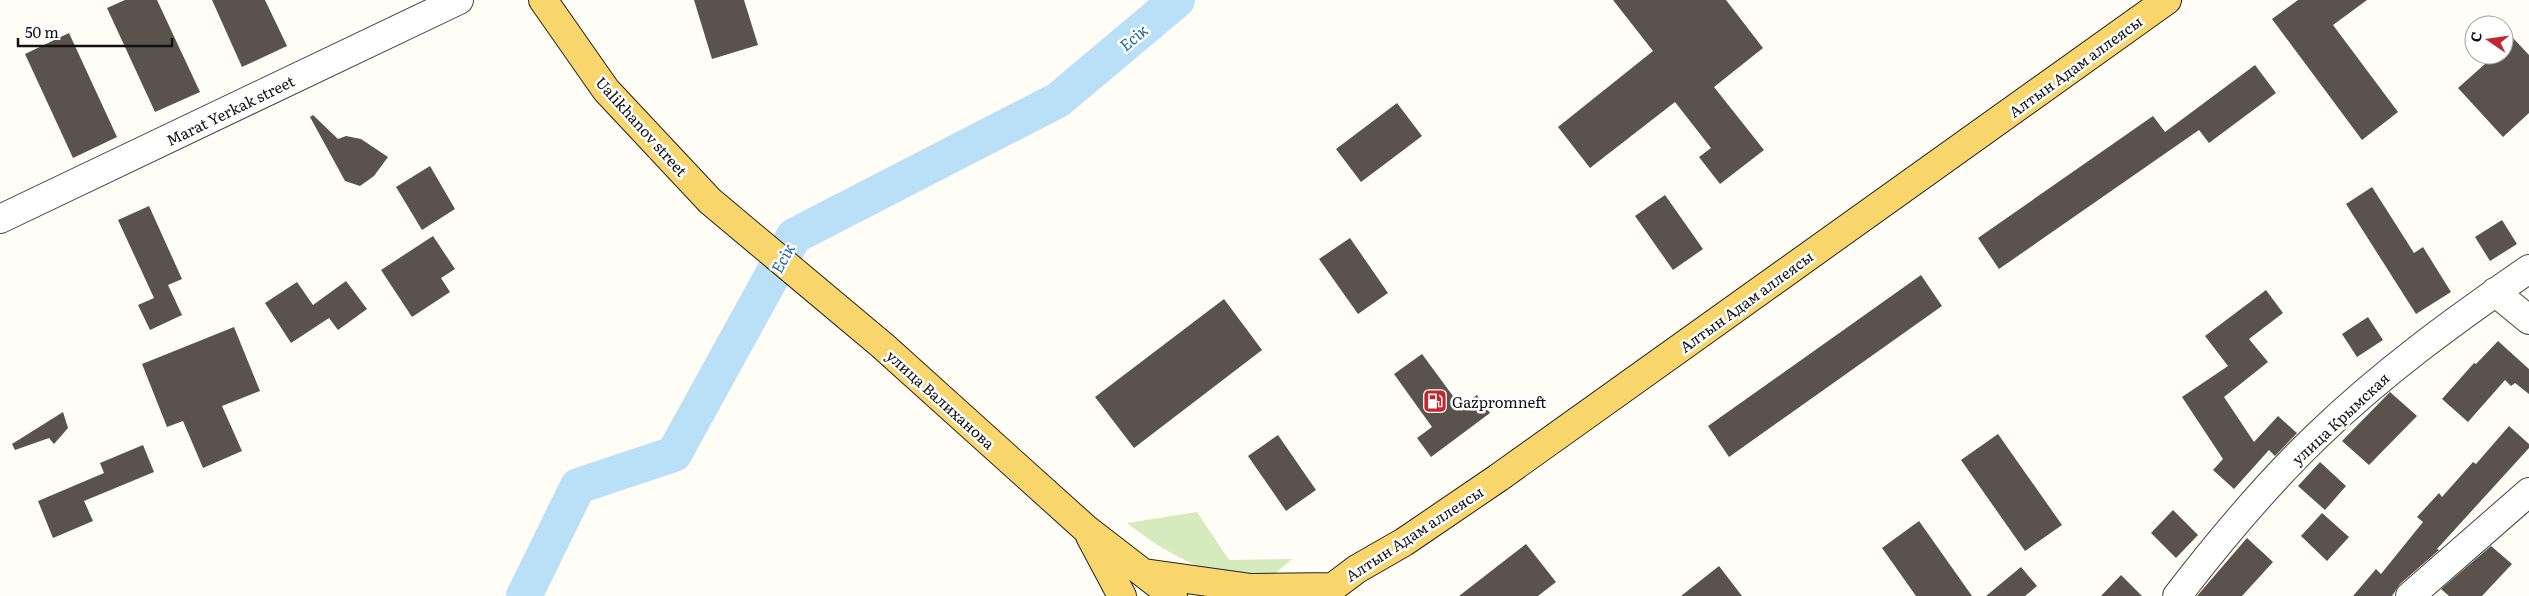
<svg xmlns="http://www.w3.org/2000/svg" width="2529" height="596" font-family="Literata,serif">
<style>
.green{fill:#d5ebbd}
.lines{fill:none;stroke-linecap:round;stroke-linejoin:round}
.river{stroke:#b9e0f7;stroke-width:36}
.building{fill:#5a524d}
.minor-casing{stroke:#444;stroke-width:30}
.major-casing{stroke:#222;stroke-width:30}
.minor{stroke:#fff;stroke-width:28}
.major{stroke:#f9d66b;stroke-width:28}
.labels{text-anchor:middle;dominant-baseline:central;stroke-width:5;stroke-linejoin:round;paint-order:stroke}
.street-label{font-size:15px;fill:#111;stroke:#fff}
.poi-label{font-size:15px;fill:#111;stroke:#fff;text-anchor:start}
.water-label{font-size:16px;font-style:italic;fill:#1768a6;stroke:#fff}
</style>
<rect width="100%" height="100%" fill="#fffdf5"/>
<!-- green -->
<path class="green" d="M 1197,512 L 1229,560 L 1292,559 L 1267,581 C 1251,578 1233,577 1217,573 C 1185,563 1153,544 1127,523 Z"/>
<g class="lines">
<!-- river -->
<path class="river" d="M 524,596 L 578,486 L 674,454 L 794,236 L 1058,100 L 1177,0"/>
</g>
<!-- building -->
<path class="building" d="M 125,0 L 157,0 L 200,92 L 155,112 L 107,8 Z
M 212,0 L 265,0 L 287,46 L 242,67 Z
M 694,0 L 744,0 L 758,45 L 712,59 Z
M 1613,0 L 1726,0 L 1763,48 L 1714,87 L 1764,150 L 1720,184 L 1699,157 L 1711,148 L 1675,102 L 1590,168 L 1558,127 L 1653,51 Z
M 2298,0 L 2367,0 L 2333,25 L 2398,112 L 2362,140 L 2272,19 Z
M 69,33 L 117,137 L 73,158 L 25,54 Z
M 2513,38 L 2529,55 L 2529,113 L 2503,137 L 2458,88 L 2495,55 L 2504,55 L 2504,47 Z
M 2255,65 L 2276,93 L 2209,143 L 2199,130 L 1999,269 L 1978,238 L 2153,116 L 2165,132 Z
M 1397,103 L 1422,136 L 1361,182 L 1336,149 Z
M 313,115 L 338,139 L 346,136 L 361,139 L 388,157 L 374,176 L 360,186 L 345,181 L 310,117 Z
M 430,166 L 455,209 L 422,230 L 396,187 Z
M 2372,187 L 2414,253 L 2423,247 L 2451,292 L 2416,314 L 2346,204 Z
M 1665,195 L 1703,249 L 1673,270 L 1635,216 Z
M 149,206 L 182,279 L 168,285 L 182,315 L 150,330 L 138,305 L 154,298 L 118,220 Z
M 2502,220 L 2517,244 L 2490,261 L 2475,237 Z
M 433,236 L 455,269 L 441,278 L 450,292 L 412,317 L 381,270 Z
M 1350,238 L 1388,293 L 1358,314 L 1319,259 Z
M 1921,275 L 1942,306 L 1729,457 L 1708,426 Z
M 346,281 L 367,309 L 338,330 L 329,318 L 291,343 L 265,303 L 297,282 L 313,305 Z
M 2266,290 L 2283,313 L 2249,339 L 2268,362 L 2224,397 L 2254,442 L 2278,416 L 2297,433 L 2275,456 L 2269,450 L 2234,489 L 2213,470 L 2223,459 L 2182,397 L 2228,366 L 2205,336 Z
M 1224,299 L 1262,350 L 1134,448 L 1095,397 Z
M 2368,317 L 2383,340 L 2357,357 L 2342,334 Z
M 234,327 L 260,391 L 222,406 L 242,451 L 203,468 L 183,421 L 167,427 L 142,364 Z
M 2498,341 L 2529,369 L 2529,394 L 2515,383 L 2511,386 L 2505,380 L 2468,422 L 2442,399 L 2474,363 L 2476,364 Z
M 1422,354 L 1461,407 L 1477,395 L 1490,413 L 1431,457 L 1417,438 L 1432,427 L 1394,374 Z
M 2390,392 L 2417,416 L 2369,465 L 2342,441 Z
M 63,412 L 68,428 L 54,444 L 49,438 L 15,450 L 12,444 Z
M 2509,426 L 2529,444 L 2529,448 L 2437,549 L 2439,550 L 2400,584 L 2392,596 L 2353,596 L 2376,569 L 2381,574 L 2423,522 L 2417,517 L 2439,493 L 2442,497 L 2473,462 L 2476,464 Z
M 1998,434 L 2062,525 L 2025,551 L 1961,460 Z
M 1278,435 L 1316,490 L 1286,511 L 1248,456 Z
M 143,445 L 154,472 L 84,501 L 93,521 L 53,538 L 38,501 L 104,473 L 100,463 Z
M 2320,462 L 2346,486 L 2325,510 L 2298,486 Z
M 2173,510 L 2198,535 L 2176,558 L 2151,533 Z
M 2322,513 L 2349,537 L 2327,561 L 2301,536 Z
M 1919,521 L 1972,596 L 1916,596 L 1882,548 Z
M 2247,538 L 2273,562 L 2242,596 L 2197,596 Z
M 1526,544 L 1556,582 L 1538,596 L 1459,596 Z
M 2491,546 L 2512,564 L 2482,596 L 2449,596 L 2441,589 Z
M 1719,566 L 1742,596 L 1681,596 Z
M 2021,567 L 2037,586 L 2025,596 L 1986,596 Z
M 2121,575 L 2142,596 L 2101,596 Z"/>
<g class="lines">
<!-- minor casing -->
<g class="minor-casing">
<path id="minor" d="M 0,219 L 459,0
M 2495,292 L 2529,320
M 2177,596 C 2220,540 2266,485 2317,436 C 2382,373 2455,320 2529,269
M 2410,596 L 2529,492"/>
</g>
<!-- major casing -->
<g class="major-casing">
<path id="major" d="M 543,0 L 606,90 L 710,201 L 883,346 L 1085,528 L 1173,596
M 1090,536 L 1122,596
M 1144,573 L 1251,588 L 1332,587
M 1321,596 L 1357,569 L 1404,542 L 1498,478 L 2167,0"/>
</g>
<!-- minor -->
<use href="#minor" class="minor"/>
<!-- major -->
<use href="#major" class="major"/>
</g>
<!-- icons -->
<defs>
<g id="fuel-square" transform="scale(1.25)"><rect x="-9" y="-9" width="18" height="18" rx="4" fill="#c4262e" stroke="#fff"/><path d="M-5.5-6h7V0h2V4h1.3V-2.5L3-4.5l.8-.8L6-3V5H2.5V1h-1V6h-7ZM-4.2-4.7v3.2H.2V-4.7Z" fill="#fff"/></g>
</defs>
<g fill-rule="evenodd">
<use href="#fuel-square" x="1435" y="401"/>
</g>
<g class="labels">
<!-- street labels -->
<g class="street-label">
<text transform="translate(2075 66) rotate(-36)">Алтын Адам аллеясы</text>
<text transform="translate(230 110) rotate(-26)">Marat Yerkak street</text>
<text transform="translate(642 126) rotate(48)">Ualikhanov street</text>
<text transform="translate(1746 301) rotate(-36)">Алтын Адам аллеясы</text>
<text transform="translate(941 399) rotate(42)">улица Валиханова</text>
<text transform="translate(2340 418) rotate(-43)">улица Крымская</text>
<text transform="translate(1414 533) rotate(-33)">Алтын Адам аллеясы</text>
</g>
<!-- poi labels -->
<g class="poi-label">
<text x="1452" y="401">Gazpromneft</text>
</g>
<!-- water labels -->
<g class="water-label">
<text transform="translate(1133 37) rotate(-40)">Есік</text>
<text transform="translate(782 258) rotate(-61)">Есік</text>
</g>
</g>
<!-- north arrow -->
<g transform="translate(2489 40) rotate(283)"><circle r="24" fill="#ffffff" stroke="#a0a0a0"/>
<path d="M0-4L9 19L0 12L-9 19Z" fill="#c4262e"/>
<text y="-8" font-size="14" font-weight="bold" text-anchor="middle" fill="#111111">С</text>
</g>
<!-- scale -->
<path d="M18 38v8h154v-8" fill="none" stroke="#111111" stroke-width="2.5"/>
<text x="25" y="38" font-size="15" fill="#111111" stroke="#ffffff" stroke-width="4" paint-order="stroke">50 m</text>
</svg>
